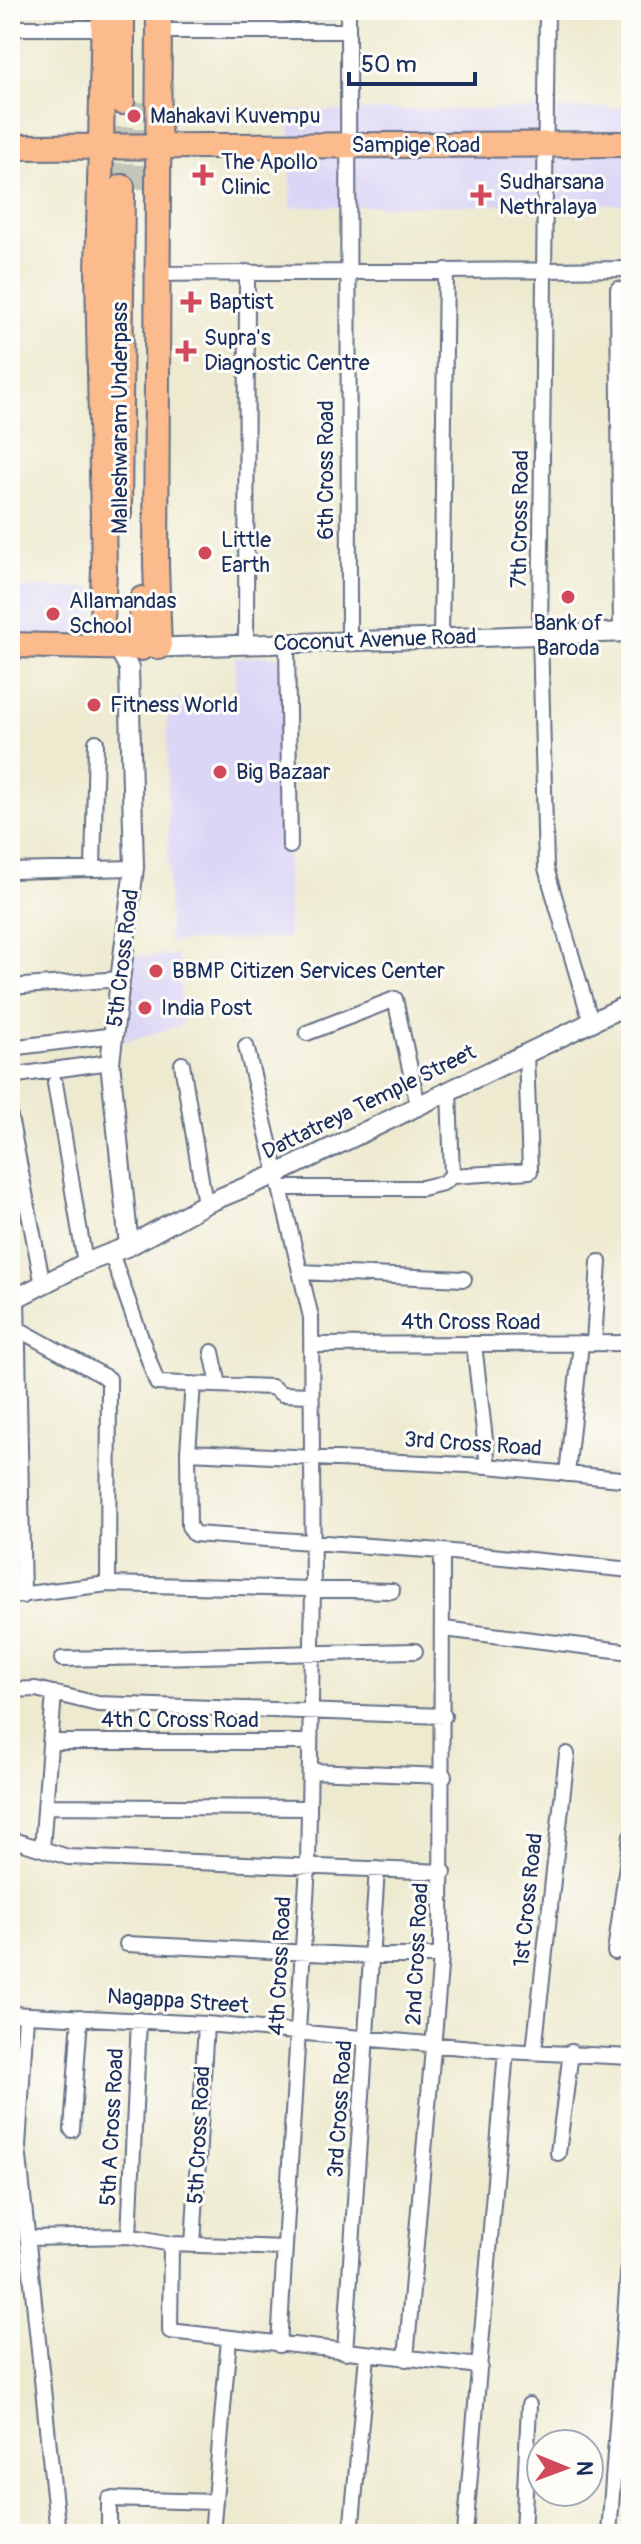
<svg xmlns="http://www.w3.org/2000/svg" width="641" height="2544" font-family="Pangolin,sans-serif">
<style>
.built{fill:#dcd6f6}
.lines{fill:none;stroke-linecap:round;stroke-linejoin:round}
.primary-tunnel{stroke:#c4c5b9;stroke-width:24;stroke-dasharray:24 12;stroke-linecap:butt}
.minor-casing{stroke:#657086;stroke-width:18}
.tertiary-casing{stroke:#657086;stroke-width:22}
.primary-casing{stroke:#657086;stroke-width:28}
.minor{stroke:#fff;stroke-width:14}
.tertiary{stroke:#fff;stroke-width:18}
.primary{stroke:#fbbb8c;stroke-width:24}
.poi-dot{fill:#d1495b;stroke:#fdfcf7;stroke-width:3}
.labels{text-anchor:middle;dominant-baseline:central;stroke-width:6;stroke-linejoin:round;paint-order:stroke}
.poi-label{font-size:22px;fill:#1b2f5e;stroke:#fdfcf7;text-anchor:start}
.street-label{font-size:22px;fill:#1b2f5e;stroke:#fdfcf7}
</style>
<rect width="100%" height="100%" fill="#fdfcf7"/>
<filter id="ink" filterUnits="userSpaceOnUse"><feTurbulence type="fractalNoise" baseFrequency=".0125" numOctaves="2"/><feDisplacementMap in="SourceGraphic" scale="16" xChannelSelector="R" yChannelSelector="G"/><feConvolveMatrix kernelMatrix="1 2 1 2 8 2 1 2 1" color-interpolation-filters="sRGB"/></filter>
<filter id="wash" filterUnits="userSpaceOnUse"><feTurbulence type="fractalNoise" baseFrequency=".006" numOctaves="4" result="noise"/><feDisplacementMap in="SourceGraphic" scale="32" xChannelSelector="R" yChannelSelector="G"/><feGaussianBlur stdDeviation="1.8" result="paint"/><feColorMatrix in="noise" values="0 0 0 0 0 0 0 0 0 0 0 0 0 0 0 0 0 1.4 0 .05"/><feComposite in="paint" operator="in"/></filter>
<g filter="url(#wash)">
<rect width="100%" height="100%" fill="#eeead0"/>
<!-- built -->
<path class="built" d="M 175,10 L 333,10 L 333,22 L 174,19 Z
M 631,108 L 631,204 L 291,207 L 290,111 Z
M 10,588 L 95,588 L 95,640 L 10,640 Z
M 284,656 L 289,938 L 169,942 L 167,700 L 235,700 L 235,657 Z
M 178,955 L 182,1025 L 124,1042 L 133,956 Z"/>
</g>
<g filter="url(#ink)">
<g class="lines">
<!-- primary-tunnel -->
<path class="primary-tunnel" d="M 122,187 L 122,102
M 145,189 L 145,102"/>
<!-- minor casing -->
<g class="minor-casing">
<path id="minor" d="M 348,10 L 349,641
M 547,10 L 540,633 L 546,868 L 591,1022
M 10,28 L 104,28
M 159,31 L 348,31
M 157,274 L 631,269
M 618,289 L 621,632
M 441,638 L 446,270
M 287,643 L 290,846
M 246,645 L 247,272
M 93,869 L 96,742
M 10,871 L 134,868
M 10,987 L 121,979
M 307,1033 L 395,999 L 418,1106
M 246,1046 L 311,1317 L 313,1589 L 308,1865 L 279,2345
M 10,1048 L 115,1035
M 182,1064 L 205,1204
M 10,1076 L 110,1062
M 55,1083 L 85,1263
M 449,1090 L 452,1176
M 10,1117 L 43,1285
M 280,1188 L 422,1188 L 443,1183 L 452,1176 L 530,1171 L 526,1053
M 111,1253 L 157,1383 L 272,1387 L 282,1394 L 311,1395
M 300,1272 L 464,1279
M 17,1298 L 23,1596
M 18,1329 L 109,1379 L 108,1584
M 594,1343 L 599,1262
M 474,1344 L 488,1466
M 311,1345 L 631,1343
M 212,1352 L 219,1385
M 193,1384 L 188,1452 L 189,1526 L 194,1534 L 442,1551 L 631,1570
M 188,1452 L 488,1466 L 631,1480
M 567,1474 L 581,1343
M 10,1596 L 108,1584 L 392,1591
M 444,1629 L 631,1652
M 62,1659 L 415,1651
M 10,1690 L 36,1689 L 98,1704 L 444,1716
M 50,1742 L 310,1742
M 310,1771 L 444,1776
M 45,1806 L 309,1808
M 10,1839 L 68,1857 L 444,1872
M 42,1849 L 54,1693
M 127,1944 L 371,1956 L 441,1956
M 615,1952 L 631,1836
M 10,2014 L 206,2024 L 506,2051 L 631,2057
M 26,2015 L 18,2147 L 58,2534
M 534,2051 L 567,1754
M 72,2130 L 80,2017
M 558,2153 L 571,2052
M 129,2236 L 139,2020
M 28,2238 L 129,2236 L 171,2244 L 285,2248
M 171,2244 L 170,2331 L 480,2366
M 193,2245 L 206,2024
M 345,2352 L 377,1869
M 406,2359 L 441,1956 L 442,1551
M 109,2534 L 109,2499 L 215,2502
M 212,2534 L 229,2339
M 351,2534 L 367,2355
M 465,2534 L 506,2051
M 523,2534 L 529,2405
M 609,2534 L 631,2236"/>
</g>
<!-- tertiary casing -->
<g class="tertiary-casing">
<path id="tertiary" d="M 118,648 L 129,668 L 134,868 L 110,1062 L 129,1246
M 146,648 L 631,632
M 10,1301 L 85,1263 L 129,1246 L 205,1204 L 277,1174 L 631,1003"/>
</g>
<!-- primary casing -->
<g class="primary-casing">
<path id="primary" d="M 122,102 L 122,10
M 10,147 L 631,144
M 119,513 L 122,187
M 10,645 L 141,648 L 142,599
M 101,647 L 104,570 L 98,273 L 104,10
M 159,647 L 156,565 L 159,10"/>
</g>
<!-- minor -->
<use href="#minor" class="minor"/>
<!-- tertiary -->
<use href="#tertiary" class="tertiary"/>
<!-- primary -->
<use href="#primary" class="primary"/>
</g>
</g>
<!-- markers -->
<g class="poi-dot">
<circle cx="134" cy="116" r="8"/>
<path d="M199 163h8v8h8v8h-8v8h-8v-8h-8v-8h8z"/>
<path d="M477 183h8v8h8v8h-8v8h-8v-8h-8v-8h8z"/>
<path d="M187 290h8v8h8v8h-8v8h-8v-8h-8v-8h8z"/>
<path d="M182 339h8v8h8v8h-8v8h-8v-8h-8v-8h8z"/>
<circle cx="205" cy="553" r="8"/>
<circle cx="568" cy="597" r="8"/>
<circle cx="53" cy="614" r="8"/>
<circle cx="94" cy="705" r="8"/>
<circle cx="220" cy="772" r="8"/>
<circle cx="156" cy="971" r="8"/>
<circle cx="145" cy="1008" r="8"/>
</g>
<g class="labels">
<!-- poi labels -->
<g class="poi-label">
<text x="150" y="116">Mahakavi Kuvempu</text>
<text x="221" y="162">The Apollo<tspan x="221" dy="25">Clinic</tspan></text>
<text x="499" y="182">Sudharsana<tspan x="499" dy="25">Nethralaya</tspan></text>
<text x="209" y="302">Baptist</text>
<text x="204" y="338">Supra's<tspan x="204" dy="25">Diagnostic Centre</tspan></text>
<text x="221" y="540">Little<tspan x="221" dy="25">Earth</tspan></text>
<text x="69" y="601">Allamandas<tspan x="69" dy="25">School</tspan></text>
<text x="568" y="623" text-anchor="middle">Bank of<tspan x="568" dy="25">Baroda</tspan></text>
<text x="110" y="705">Fitness World</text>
<text x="236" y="772">Big Bazaar</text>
<text x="172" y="971">BBMP Citizen Services Center</text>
<text x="161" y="1008">India Post</text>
</g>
<!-- street labels -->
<g class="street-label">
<text x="416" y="145">Sampige Road</text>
<text transform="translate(120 418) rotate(-90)">Malleshwaram Underpass</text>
<text transform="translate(326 470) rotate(-90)">6th Cross Road</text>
<text transform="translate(520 519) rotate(-89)">7th Cross Road</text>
<text transform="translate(375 640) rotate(-2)">Coconut Avenue Road</text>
<text transform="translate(123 958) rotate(-83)">5th Cross Road</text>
<text transform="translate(369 1102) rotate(-26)">Dattatreya Temple Street</text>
<text x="471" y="1322">4th Cross Road</text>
<text transform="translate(473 1444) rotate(4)">3rd Cross Road</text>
<text x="180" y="1720">4th C Cross Road</text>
<text transform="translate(528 1900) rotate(-84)">1st Cross Road</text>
<text transform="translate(417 1954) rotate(-87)">2nd Cross Road</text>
<text transform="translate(280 1966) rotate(-87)">4th Cross Road</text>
<text transform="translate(178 2001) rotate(4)">Nagappa Street</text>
<text transform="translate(340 2109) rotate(-86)">3rd Cross Road</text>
<text transform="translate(112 2127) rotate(-87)">5th A Cross Road</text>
<text transform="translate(199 2135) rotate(-87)">5th Cross Road</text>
</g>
</g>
<!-- margin -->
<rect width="641" height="2544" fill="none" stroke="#fdfcf7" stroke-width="40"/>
<!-- north arrow -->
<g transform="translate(565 2468) rotate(91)"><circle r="38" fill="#fdfcf7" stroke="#a3aaba" stroke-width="2"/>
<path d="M0-6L14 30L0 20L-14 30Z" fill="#d1495b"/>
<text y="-12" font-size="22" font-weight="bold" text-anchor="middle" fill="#1b2f5e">N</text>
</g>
<!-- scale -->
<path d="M349 72v12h126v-12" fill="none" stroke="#1b2f5e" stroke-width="4"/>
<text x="361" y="72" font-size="24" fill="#1b2f5e" stroke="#fdfcf7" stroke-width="6" paint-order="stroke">50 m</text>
</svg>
